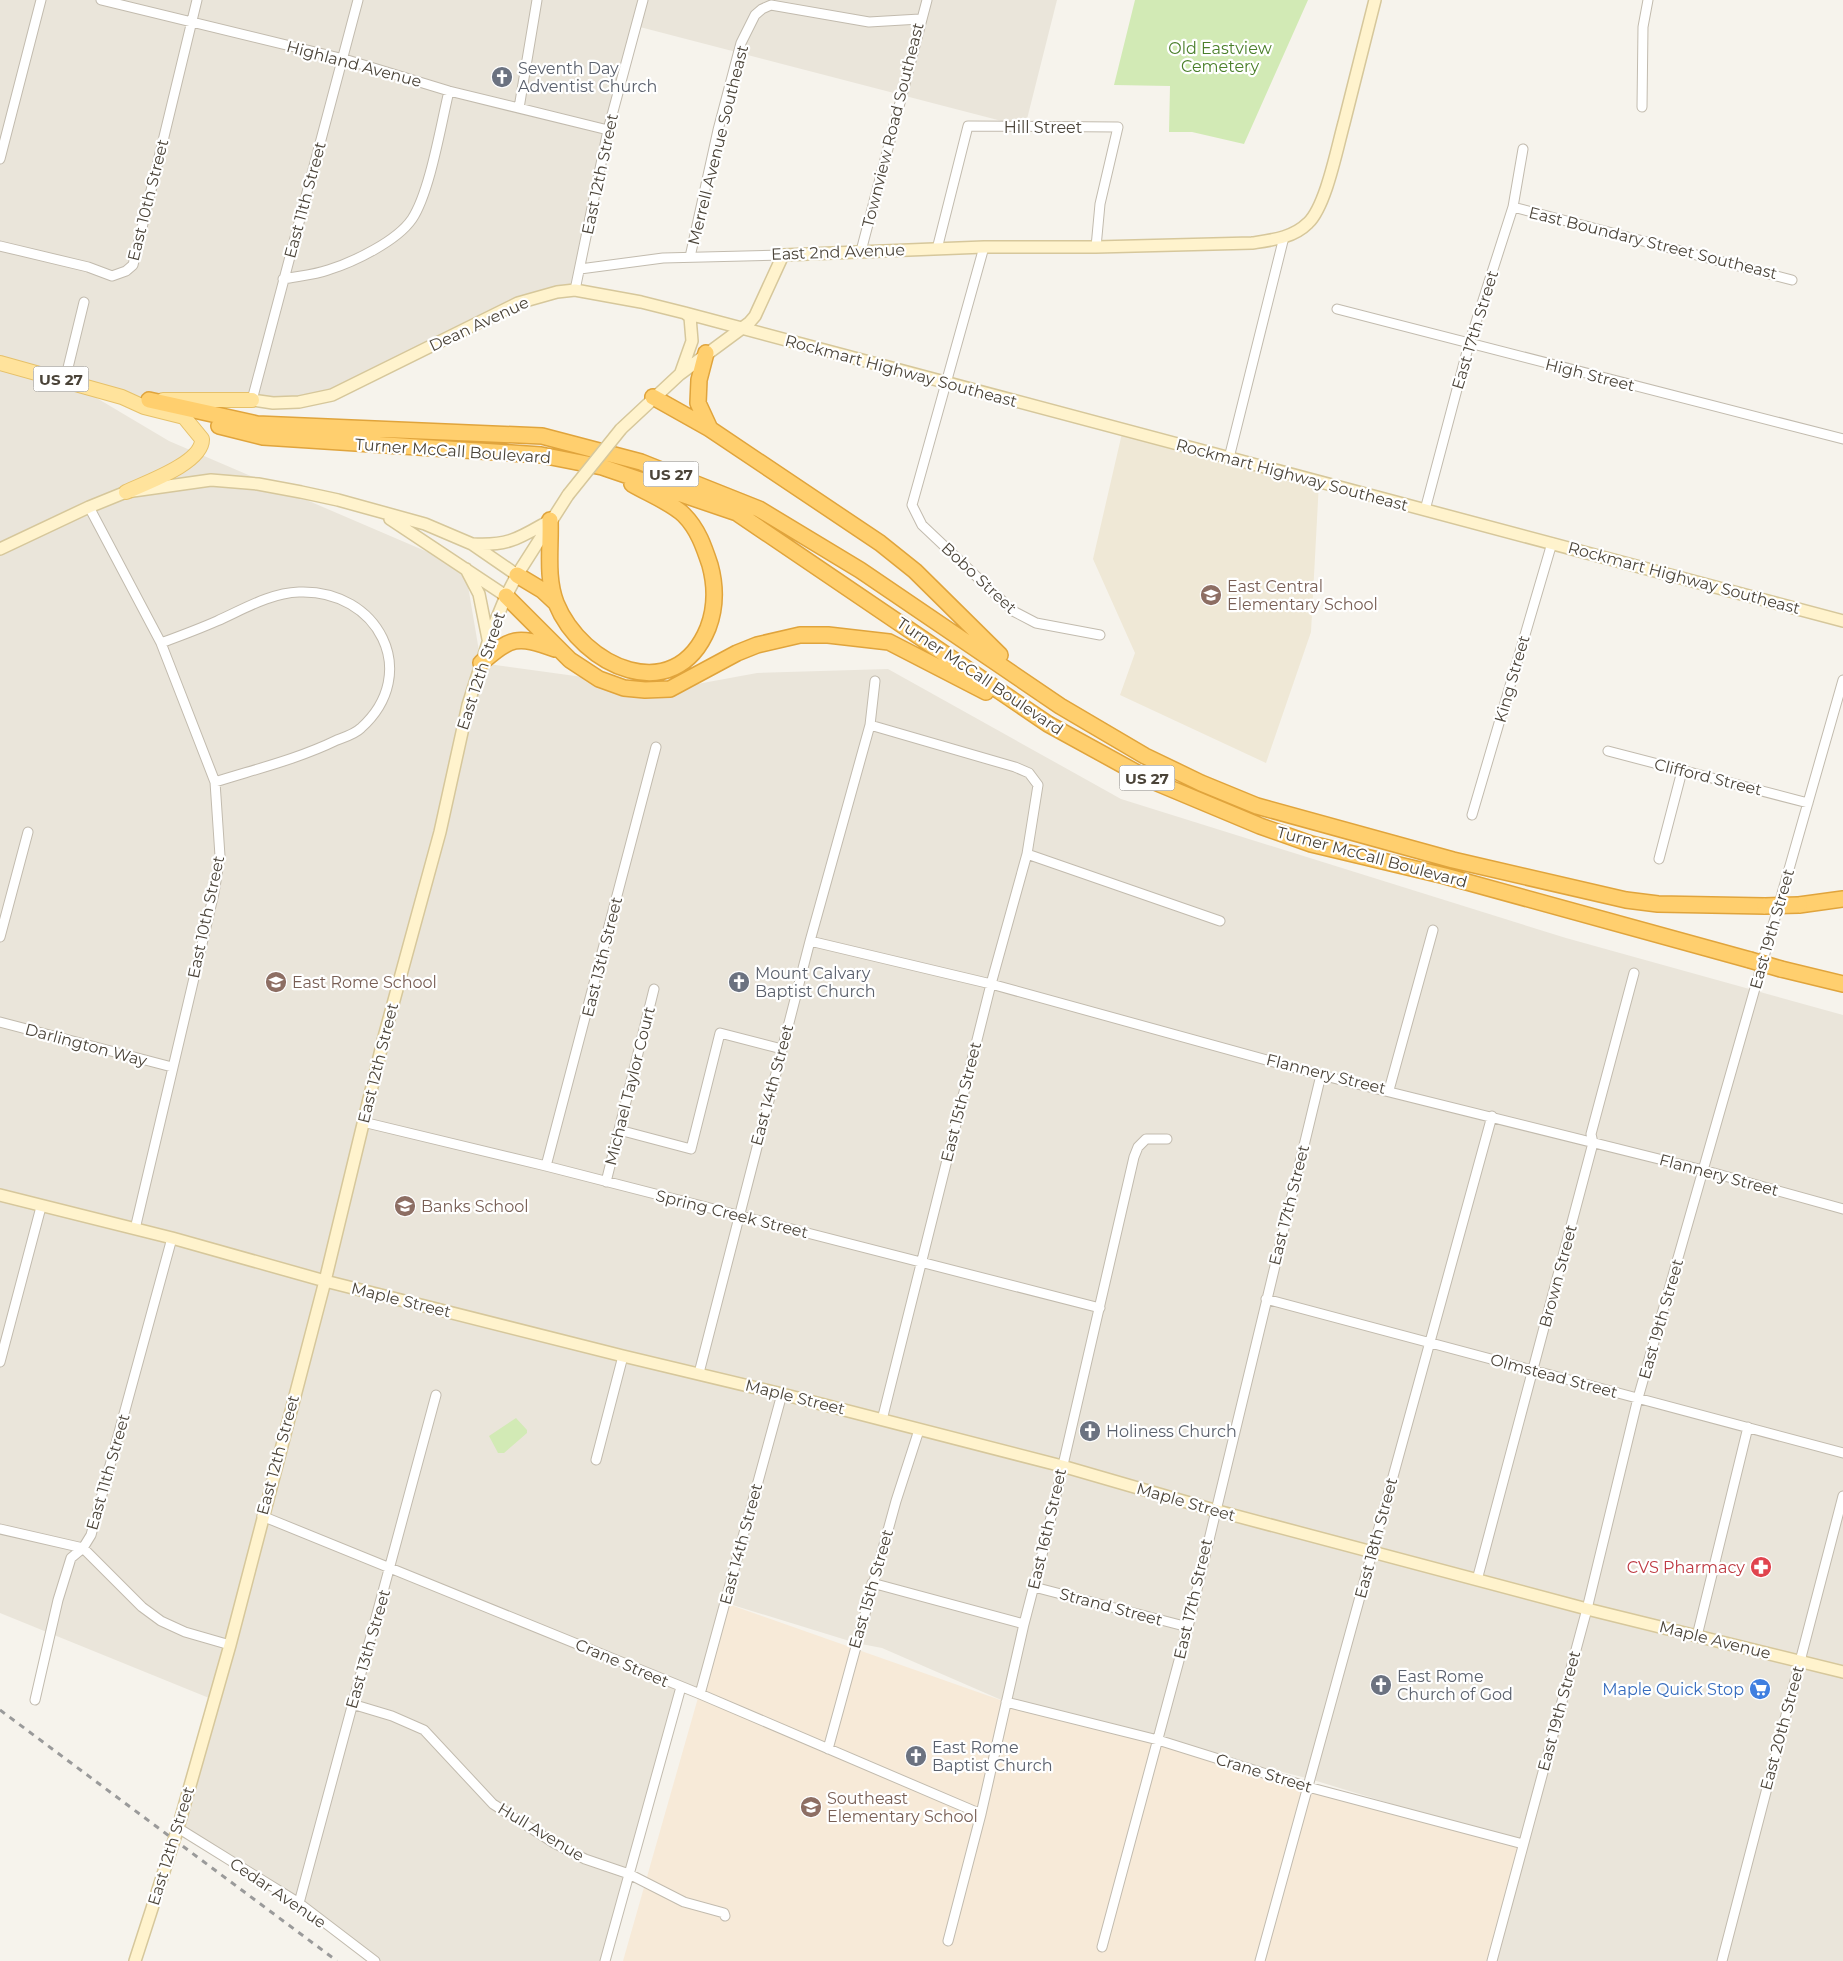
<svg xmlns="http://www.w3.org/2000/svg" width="1843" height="1961" font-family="Montserrat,sans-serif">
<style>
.residential{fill:#eae5da}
.commercial{fill:#f7ead8}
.education{fill:#efe8d6}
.green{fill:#d2eab5}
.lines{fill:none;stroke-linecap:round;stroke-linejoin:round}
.street-casing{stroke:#c2bbae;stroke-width:11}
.secondary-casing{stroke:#d6c79b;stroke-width:14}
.primary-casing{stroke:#e6c16a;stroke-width:16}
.highway-casing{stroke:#e0a43c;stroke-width:18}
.street{stroke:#fff;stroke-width:9}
.secondary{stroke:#fff3cd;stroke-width:11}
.primary{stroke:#ffe39c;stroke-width:14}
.highway{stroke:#ffcf6e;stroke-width:15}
.rail{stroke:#9a9a9a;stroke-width:3;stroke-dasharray:6 6;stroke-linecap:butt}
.secondary-bridge-casing{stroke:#d6c79b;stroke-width:14;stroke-linecap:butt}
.highway-bridge-casing{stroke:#e0a43c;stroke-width:18;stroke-linecap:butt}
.secondary-bridge{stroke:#fff3cd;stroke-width:11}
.highway-bridge{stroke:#ffcf6e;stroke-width:15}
.labels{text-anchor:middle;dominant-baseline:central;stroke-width:4.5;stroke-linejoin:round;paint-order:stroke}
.shield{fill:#fff;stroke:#817c74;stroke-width:1}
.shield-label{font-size:15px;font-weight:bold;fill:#4b4439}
.park-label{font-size:16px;fill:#4a7f2a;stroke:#fff}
.street-label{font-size:16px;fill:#4b4439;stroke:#fff}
.worship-label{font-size:16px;fill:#5b616d;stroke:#fff;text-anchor:start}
.education-label{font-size:16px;fill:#785e54;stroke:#fff;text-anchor:start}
.health-label{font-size:16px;fill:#be3a42;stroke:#fff;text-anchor:end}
.shop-label{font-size:16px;fill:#366cbe;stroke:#fff;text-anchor:end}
</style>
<rect width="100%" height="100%" fill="#f6f3ec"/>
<!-- residential -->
<path class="residential" d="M 0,0 L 1057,0 L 1025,127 L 636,26 L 575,290 L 518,303 L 332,395 L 299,402 L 122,397 L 68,381 L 169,441 L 465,568 L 481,663 L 670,689 L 757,673 L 888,669 L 1121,799 L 1566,938 L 1843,1015 L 1843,1961 L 1493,1961 L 1523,1844 L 1310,1779 L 1006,1702 L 882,1648 L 856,1643 L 726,1603 L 700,1694 L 682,1688 L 605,1961 L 375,1961 L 299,1903 L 178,1828 L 214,1700 L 0,1613 Z"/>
<!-- commercial -->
<path class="commercial" d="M 725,1603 L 1006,1702 L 1308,1787 L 1523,1844 L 1493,1961 L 623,1961 Z"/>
<!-- education -->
<path class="education" d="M 1123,429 L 1319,482 L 1311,632 L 1266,763 L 1120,695 L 1135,653 L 1093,559 Z"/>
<!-- green -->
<path class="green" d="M 1135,0 L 1308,0 L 1244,144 L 1192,132 L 1169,132 L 1170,86 L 1114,85 Z
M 516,1418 L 527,1430 L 527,1433 L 504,1453 L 498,1453 L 489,1436 Z"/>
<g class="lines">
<!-- street casing -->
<g class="street-casing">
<path id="street" d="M 101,0 L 344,59 L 449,91 L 608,130
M 1642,107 L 1643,27 L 1648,0
M 519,108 L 537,0
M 0,159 L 41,0
M 1513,207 L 1792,280
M 0,246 L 88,267 L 112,276 L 126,271 L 133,265 L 197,0
M 984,247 L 912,505 L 922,525 L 1013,611 L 1036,623 L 1100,635
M 937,249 L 968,126 L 1118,127 L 1100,204 L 1096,247
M 861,251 L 927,0
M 690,257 L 718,130 L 741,43 L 755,15 L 762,9 L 771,5 L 869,22 L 920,19
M 580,269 L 663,258 L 783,255
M 283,279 C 298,276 314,275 328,270 C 354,262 397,241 412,219 C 430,192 441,124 449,91
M 575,290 L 608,130 L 643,0
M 1337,309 L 1843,439
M 65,380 L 84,302
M 252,400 L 358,0
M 1229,458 L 1284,237
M 89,507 L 161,643 L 215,782 L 220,856 L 214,893 L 135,1229
M 1425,510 L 1469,344 L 1513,207 L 1523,149
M 161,643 C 180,636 199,629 217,621 C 244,609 270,593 299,592 C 378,589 422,673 361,728 C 355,734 345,737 337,740 C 298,759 256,769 215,782
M 870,725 L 1015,767 L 1029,773 L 1038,785 L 1027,854 L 991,984 L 882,1420
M 1608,751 L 1808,803
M 1472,815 L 1552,543
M 1027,854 L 1220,921
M 1659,859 L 1682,771
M 0,937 L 28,832
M 810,941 L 991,984 L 1321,1075 L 1703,1170 L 1843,1209
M 0,1022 L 172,1067
M 1389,1090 L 1433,930
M 363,1122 L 546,1166 L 1100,1308
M 619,1130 L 691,1149 L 720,1033 L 782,1049
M 546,1166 L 656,747
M 606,1182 L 654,989
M 1266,1299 L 1843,1453
M 0,1362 L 41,1207
M 699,1373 L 810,941 L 870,725 L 875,681
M 596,1460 L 623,1356
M 262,1516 L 700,1694 L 981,1814
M 0,1529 L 83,1548 L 142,1607 L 161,1621 L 185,1632 L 230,1645
M 1477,1580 L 1593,1143 L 1591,1134 L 1634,973
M 872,1583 L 1024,1624
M 1034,1587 L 1188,1627
M 1697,1636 L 1748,1427
M 700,1694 L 782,1394
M 35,1700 L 58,1600 L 71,1558 L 83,1548 L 91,1535 L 172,1238
M 1006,1702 L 1158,1740 L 1308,1787 L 1523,1844
M 352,1704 L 392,1716 L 424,1730 L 493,1804 L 554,1843 L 585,1859 L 629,1874 L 684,1902 L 724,1913 L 725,1916
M 828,1749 L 896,1501 L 919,1430
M 178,1828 L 299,1903 L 375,1961
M 299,1903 L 436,1395
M 948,1941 L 981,1814 L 1024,1624 L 1045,1543 L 1134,1157 L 1138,1147 L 1146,1139 L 1167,1139
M 1102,1947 L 1188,1627 L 1321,1075
M 605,1961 L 681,1687
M 1260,1961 L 1492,1116
M 1492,1961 L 1587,1609 L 1638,1398 L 1843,680
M 1722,1961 L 1843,1496"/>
</g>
<!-- secondary casing -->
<g class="secondary-casing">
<path id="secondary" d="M 681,372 L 692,341 L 690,317 L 685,313
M 252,400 L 273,403 L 299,402 L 332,395 L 518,303 L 557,292 L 575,290 L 641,302 L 685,313 L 1843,621
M 621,429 L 680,374 L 749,323 L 755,316 L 783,255 L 984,247 L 1096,247 L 1252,243 C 1272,240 1293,238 1308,223 C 1326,206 1337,148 1344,123 C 1354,82 1365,41 1375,0
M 390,519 L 506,596
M 473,544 C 509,546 519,538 549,521
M 0,549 L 89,507 L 126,492 L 211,480 L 258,484 L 301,492 L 338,500 L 425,524 L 472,544 L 517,575
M 466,569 L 479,594 L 488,639
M 0,1195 L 172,1238 L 325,1281 L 623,1356 L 782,1394 L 1062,1466 L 1214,1510 L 1587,1609 L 1843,1672
M 135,1961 L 178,1828 L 230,1645 L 325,1281 L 384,1037 L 440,832 L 468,705 L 492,630 L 506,596 L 517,575 L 568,495"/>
</g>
<!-- primary casing -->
<g class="primary-casing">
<path id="primary" d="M 0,363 L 122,397 L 144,407 L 184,417 L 202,439 C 203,463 145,483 126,492
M 163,400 L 252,400"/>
</g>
<!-- highway casing -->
<g class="highway-casing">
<path id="highway" d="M 706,353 L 699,380 L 698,403 L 710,429
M 653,397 L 710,429 L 880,543 L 915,571 L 1000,655
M 149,400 L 257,424 L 542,436 L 641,462 L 759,509 L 860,570 L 1060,706 L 1145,756 L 1201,783 L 1257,806 L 1453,860 L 1626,900 L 1658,904 L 1765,906
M 219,426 L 263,437 L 541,455 L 602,467 L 737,513 L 1048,724 L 1150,780 L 1260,826 L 1311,844 L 1445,876 L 1750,960
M 550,520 C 551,548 546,577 556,603 C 582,667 675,709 708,628 C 716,607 716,587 710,565 C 704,547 698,529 684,515 C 672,503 647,493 632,484
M 517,575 L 542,590 L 556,603
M 506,596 L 570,660 L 599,679 L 624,688 L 645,690 L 670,689 L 737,653 L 757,645 L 800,635 L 828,635 L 889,642 L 986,692
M 481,663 C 512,637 516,635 555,649
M 1799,905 L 1843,899
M 1781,969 L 1843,984"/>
</g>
<!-- street -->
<use href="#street" class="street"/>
<!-- secondary -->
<use href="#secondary" class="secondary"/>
<!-- primary -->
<use href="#primary" class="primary"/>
<!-- highway -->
<use href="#highway" class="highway"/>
<!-- rail -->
<path class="rail" d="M 0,1710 L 337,1961"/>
<!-- secondary-bridge casing -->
<g class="secondary-bridge-casing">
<path id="secondary-bridge" d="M 568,495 L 621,429"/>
</g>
<!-- highway-bridge casing -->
<g class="highway-bridge-casing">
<path id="highway-bridge" d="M 1765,906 L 1799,905
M 1750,960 L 1781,969"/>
</g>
<!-- secondary-bridge -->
<use href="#secondary-bridge" class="secondary-bridge"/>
<!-- highway-bridge -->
<use href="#highway-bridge" class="highway-bridge"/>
</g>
<!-- icons -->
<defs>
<g id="church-disc" transform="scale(1.125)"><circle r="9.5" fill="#6b7280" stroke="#fff"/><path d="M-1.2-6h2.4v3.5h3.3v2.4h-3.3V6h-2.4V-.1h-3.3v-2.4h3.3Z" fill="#fff"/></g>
<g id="school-disc" transform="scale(1.125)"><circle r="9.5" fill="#8d6e63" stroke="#fff"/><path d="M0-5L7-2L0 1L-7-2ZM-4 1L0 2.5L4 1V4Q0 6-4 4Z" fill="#fff"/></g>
<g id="pharmacy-disc" transform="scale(1.125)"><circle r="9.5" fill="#e0444e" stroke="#fff"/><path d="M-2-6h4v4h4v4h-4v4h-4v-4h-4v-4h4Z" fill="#fff"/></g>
<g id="supermarket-disc" transform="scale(1.125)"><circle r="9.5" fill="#3f7fe0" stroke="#fff"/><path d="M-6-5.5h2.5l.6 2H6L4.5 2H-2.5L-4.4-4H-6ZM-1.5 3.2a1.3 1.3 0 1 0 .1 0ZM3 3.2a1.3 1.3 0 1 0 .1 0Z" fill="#fff"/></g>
</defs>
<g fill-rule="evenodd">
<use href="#church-disc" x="502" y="77"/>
<use href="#school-disc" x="1211" y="595"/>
<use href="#school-disc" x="276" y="982"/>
<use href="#church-disc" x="739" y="982"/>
<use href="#school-disc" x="405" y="1206"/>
<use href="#church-disc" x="1090" y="1431"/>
<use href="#pharmacy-disc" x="1761" y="1567"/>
<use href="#church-disc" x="1381" y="1685"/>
<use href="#supermarket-disc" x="1760" y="1689"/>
<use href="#church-disc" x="916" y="1756"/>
<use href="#school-disc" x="811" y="1807"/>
</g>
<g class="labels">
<!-- shield labels -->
<g class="shield">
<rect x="33.5" y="366.5" width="55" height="25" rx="4"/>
<rect x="643.5" y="461.5" width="55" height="25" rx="4"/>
<rect x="1119.5" y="765.5" width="55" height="25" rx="4"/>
</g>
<g class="shield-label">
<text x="61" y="379">US 27</text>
<text x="671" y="474">US 27</text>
<text x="1147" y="778">US 27</text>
</g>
<!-- park labels -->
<g class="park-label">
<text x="1220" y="48">Old Eastview<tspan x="1220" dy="18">Cemetery</tspan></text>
</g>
<!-- street labels -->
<g class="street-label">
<text transform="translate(354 64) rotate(15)">Highland Avenue</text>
<text transform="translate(893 125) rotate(-76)">Townview Road Southeast</text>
<text x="1043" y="127">Hill Street</text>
<text transform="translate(718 145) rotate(-76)">Merrell Avenue Southeast</text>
<text transform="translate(600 174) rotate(-78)">East 12th Street</text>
<text transform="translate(148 200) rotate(-76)">East 10th Street</text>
<text transform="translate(305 200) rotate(-75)">East 11th Street</text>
<text transform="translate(1653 243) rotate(14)">East Boundary Street Southeast</text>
<text transform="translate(838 252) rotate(-2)">East 2nd Avenue</text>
<text transform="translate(479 324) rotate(-25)">Dean Avenue</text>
<text transform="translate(1475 330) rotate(-73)">East 17th Street</text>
<text transform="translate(901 371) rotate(15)">Rockmart Highway Southeast</text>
<text transform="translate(1590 375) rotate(14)">High Street</text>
<text transform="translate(453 451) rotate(4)">Turner McCall Boulevard</text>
<text transform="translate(1292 475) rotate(15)">Rockmart Highway Southeast</text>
<text transform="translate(979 578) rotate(43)">Bobo Street</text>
<text transform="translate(1684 578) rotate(15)">Rockmart Highway Southeast</text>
<text transform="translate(481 671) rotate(-72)">East 12th Street</text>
<text transform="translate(980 676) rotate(34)">Turner McCall Boulevard</text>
<text transform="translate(1512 679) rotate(-74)">King Street</text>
<text transform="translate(1708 777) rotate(14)">Clifford Street</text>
<text transform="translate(1372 857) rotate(15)">Turner McCall Boulevard</text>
<text transform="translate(206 917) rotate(-78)">East 10th Street</text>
<text transform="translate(1772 929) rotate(-74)">East 19th Street</text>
<text transform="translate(602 957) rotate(-76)">East 13th Street</text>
<text transform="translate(86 1045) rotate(15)">Darlington Way</text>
<text transform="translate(378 1063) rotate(-76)">East 12th Street</text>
<text transform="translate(1326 1074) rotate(14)">Flannery Street</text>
<text transform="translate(772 1085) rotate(-75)">East 14th Street</text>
<text transform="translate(630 1086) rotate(-76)">Michael Taylor Court</text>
<text transform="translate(961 1102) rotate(-76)">East 15th Street</text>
<text transform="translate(1719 1175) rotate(15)">Flannery Street</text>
<text transform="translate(1289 1205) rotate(-76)">East 17th Street</text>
<text transform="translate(732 1214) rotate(14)">Spring Creek Street</text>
<text transform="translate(1558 1276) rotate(-75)">Brown Street</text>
<text transform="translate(401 1300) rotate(14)">Maple Street</text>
<text transform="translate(1661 1319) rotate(-74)">East 19th Street</text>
<text transform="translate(1554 1376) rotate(15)">Olmstead Street</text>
<text transform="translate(795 1397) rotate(14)">Maple Street</text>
<text transform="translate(278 1455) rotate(-75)">East 12th Street</text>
<text transform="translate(108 1472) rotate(-74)">East 11th Street</text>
<text transform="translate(1186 1502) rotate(16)">Maple Street</text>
<text transform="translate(1047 1529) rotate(-77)">East 16th Street</text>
<text transform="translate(1376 1538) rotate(-75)">East 18th Street</text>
<text transform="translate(741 1544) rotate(-75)">East 14th Street</text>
<text transform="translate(871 1589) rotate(-74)">East 15th Street</text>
<text transform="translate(1193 1599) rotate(-77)">East 17th Street</text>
<text transform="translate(1111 1607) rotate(15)">Strand Street</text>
<text transform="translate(1715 1640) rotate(14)">Maple Avenue</text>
<text transform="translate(368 1649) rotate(-74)">East 13th Street</text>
<text transform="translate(622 1663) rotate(23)">Crane Street</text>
<text transform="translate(1559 1711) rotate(-75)">East 19th Street</text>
<text transform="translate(1782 1728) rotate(-75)">East 20th Street</text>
<text transform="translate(1264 1773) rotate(17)">Crane Street</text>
<text transform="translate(541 1832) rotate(31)">Hull Avenue</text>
<text transform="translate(171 1846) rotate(-73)">East 12th Street</text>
<text transform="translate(278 1893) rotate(34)">Cedar Avenue</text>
</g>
<!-- worship labels -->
<g class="worship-label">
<text x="518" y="68">Seventh Day<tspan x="518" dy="18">Adventist Church</tspan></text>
<text x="755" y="973">Mount Calvary<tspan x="755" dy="18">Baptist Church</tspan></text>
<text x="1106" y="1431">Holiness Church</text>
<text x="1397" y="1676">East Rome<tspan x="1397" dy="18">Church of God</tspan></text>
<text x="932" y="1747">East Rome<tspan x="932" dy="18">Baptist Church</tspan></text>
</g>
<!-- education labels -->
<g class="education-label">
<text x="1227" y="586">East Central<tspan x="1227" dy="18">Elementary School</tspan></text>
<text x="292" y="982">East Rome School</text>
<text x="421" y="1206">Banks School</text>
<text x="827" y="1798">Southeast<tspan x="827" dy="18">Elementary School</tspan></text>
</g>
<!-- health labels -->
<g class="health-label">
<text x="1745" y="1567">CVS Pharmacy</text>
</g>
<!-- shop labels -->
<g class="shop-label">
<text x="1744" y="1689">Maple Quick Stop</text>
</g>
</g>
</svg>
